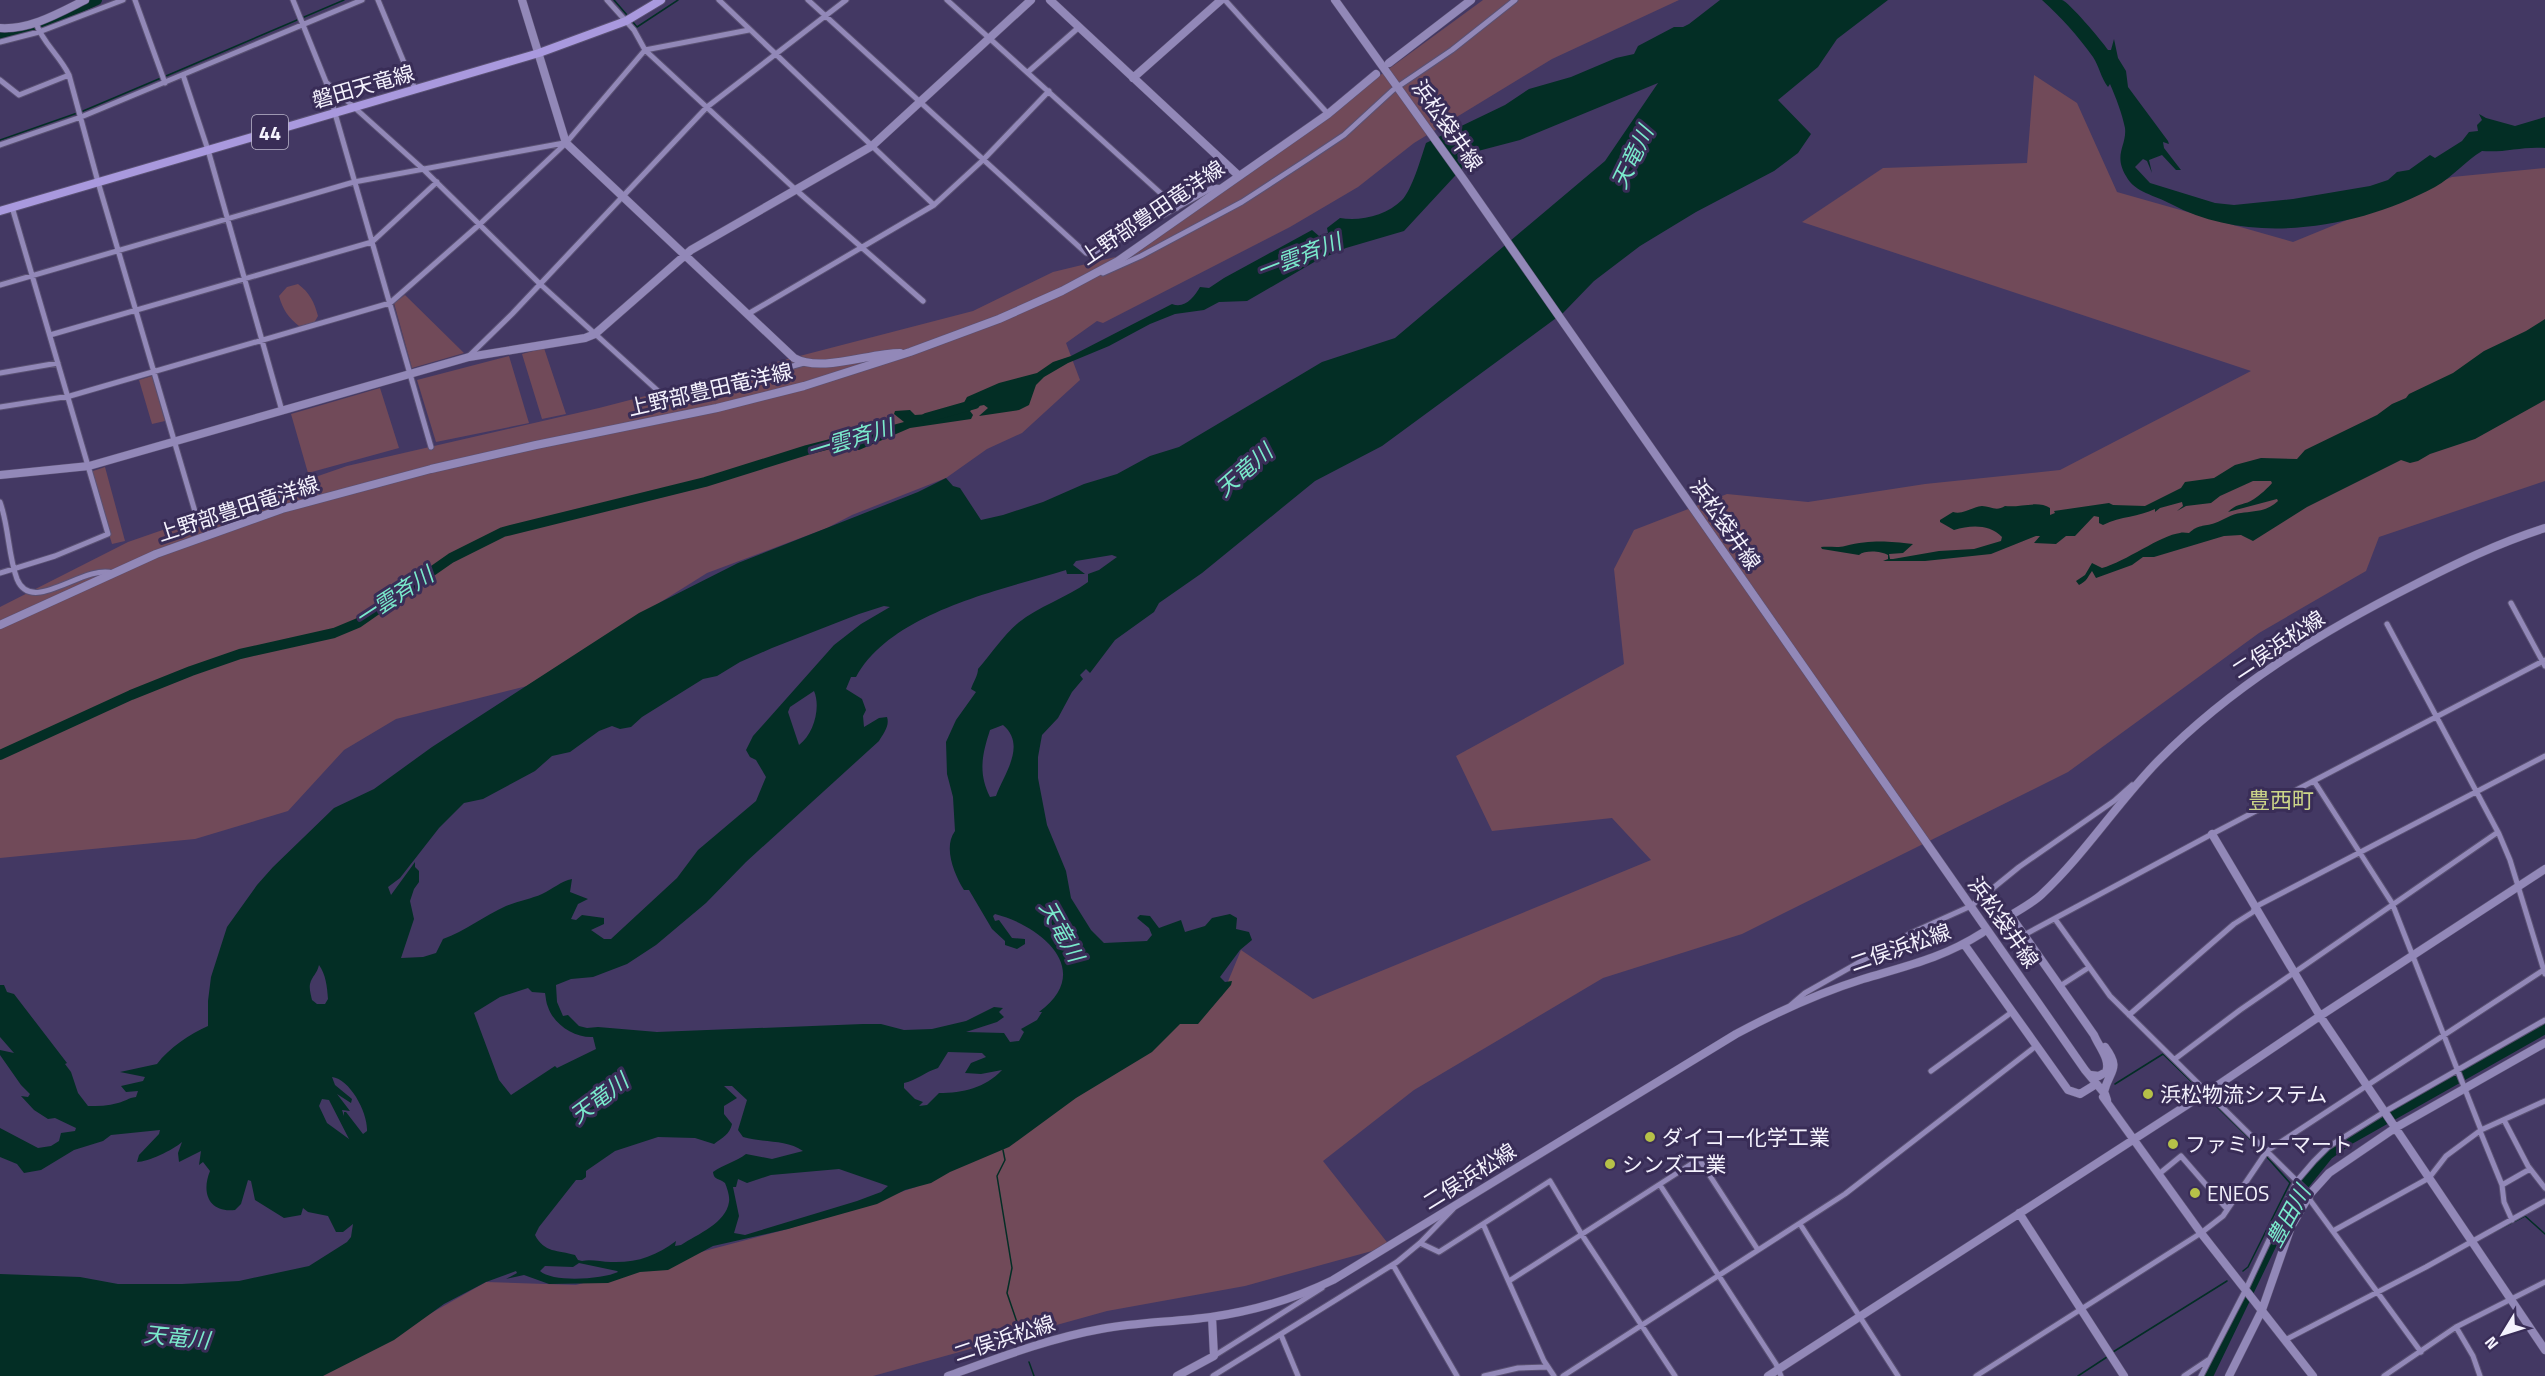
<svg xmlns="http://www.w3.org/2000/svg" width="2545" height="1376" font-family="'Titillium Web','Noto Sans JP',sans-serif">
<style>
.green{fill:#714a59}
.water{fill:#032e25;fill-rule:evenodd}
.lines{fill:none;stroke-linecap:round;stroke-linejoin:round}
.stream{stroke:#032e25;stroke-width:1.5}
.river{stroke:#032e25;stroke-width:10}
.street-casing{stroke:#5a5173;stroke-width:7}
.secondary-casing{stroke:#5a5173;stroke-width:9}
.primary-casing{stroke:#5a5173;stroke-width:10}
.street{stroke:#9288b8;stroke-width:5}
.secondary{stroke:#9288b8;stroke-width:8}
.primary{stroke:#a999de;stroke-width:8}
.poi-dot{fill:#b6c148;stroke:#392d57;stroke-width:2}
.labels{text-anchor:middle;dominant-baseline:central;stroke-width:6;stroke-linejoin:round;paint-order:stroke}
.shield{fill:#392d57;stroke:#bcb7cb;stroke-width:1.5}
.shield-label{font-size:20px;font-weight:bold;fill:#f4f2fd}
.street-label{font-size:21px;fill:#f4f2fd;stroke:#392d57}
.poi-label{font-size:21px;fill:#f4f2fd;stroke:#392d57;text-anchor:start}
.water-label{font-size:22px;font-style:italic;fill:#7aeacc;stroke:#392d57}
.neighbourhood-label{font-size:22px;fill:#ccd588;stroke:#392d57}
</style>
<rect width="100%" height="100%" fill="#433863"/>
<!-- green -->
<path class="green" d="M 1483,0 L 1679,0 L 1552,59 L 1414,143 L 1358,187 L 1290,227 L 1103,323 L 1097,321 L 1066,343 L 1080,380 L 1022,433 L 987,449 L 946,478 L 852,515 L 827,528 L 707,573 L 527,686 L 396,719 L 344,750 L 288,811 L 195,839 L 0,858 L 0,607 L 128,542 L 347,466 L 599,408 L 973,311 L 1053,272 L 1140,251 Z
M 2034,75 L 2077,103 L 2117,192 L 2293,242 L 2452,177 L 2545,168 L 2545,481 L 2379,537 L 2366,571 L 2259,633 L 2068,772 L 1742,934 L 1603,978 L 1414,1090 L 1323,1161 L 1390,1246 L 1245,1286 L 1107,1311 L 873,1376 L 320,1376 L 486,1282 L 576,1285 L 788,1229 L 916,1187 L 1222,996 L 1241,950 L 1313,999 L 1651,860 L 1612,818 L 1492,831 L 1456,756 L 1624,664 L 1614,569 L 1634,530 L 1727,494 L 1808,502 L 1925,484 L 2060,470 L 2251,371 L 1802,222 L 1883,168 L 2027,163 Z
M 298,284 C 310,293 314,302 318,316 L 314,323 L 299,326 C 288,317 283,310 279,296 L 287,287 Z
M 405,295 L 464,353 L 412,368 L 394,303 Z
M 544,348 L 566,414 L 542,419 L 522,354 Z
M 509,356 L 529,423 L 436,442 L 417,380 Z
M 152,376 L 165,421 L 152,424 L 139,380 Z
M 380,388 L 399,448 L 308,473 L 291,414 Z
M 105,467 L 125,541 L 112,544 L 90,472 Z"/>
<!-- water -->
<path class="water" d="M 1720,0 L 1888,0 L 1837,39 L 1818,67 L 1778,100 L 1811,134 L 1798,153 L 1774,171 L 1696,212 L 1640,246 L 1594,281 L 1563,313 L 1382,446 L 1315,481 L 1202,573 L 1159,603 L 1154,612 L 1115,640 L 1090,673 L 1086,669 L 1080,675 L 1083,679 L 1072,692 L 1058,718 L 1042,735 L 1038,757 L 1038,778 L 1047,825 L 1066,871 L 1071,898 L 1091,930 L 1104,943 L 1147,941 L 1152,935 L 1149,928 L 1137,918 L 1140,915 L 1150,916 L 1159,928 L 1181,920 L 1185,932 L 1205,926 L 1212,918 L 1230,914 L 1237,918 L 1236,929 L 1249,932 L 1252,940 L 1240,950 L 1220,977 L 1225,982 L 1232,981 L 1231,985 L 1198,1024 L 1180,1024 L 1152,1052 L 1076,1098 L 1009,1147 L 950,1172 L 931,1183 L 905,1190 L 877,1204 L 788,1229 L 713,1246 L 668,1270 L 640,1272 L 608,1283 L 549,1284 L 524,1275 L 506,1279 L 517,1273 L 516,1271 L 486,1282 L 444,1304 L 394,1340 L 323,1376 L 0,1376 L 0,1274 L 80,1277 L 118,1284 L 182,1284 L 239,1281 L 309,1266 L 347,1242 L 351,1237 L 353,1224 L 343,1232 L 336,1232 L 328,1216 L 308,1212 L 303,1208 L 301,1215 L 284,1218 L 255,1200 L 251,1181 L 248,1180 L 241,1204 L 235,1210 C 209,1213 201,1193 210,1171 L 203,1162 L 199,1165 L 201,1151 L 179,1162 L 178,1153 L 182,1142 C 173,1150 148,1162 137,1162 L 139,1155 L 159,1134 L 160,1130 L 111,1135 L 103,1141 L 74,1150 L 41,1170 L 24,1173 L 17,1164 L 0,1157 L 0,1128 L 38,1148 L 51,1146 L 59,1141 L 61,1133 L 75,1131 L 76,1128 L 55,1118 L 48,1119 L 34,1110 L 21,1096 L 28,1097 L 30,1094 L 21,1085 L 0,1055 L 0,1050 L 14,1053 L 0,1037 L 0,985 L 4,985 L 7,992 L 14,994 L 67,1063 L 65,1064 L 71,1072 L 78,1093 L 88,1106 C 98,1106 108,1106 118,1103 C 126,1101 128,1098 136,1097 L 138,1091 L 126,1092 L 121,1086 L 143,1081 L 145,1077 L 120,1072 L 157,1064 C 169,1048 190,1034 208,1026 L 208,1001 L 211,977 L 227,927 L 257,885 L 273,867 L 334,808 L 374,789 L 432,747 L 639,613 L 738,563 L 918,492 L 946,478 L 953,486 L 960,488 L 981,520 L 1003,515 L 1043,502 L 1084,484 L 1117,474 L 1150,456 L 1179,447 L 1322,362 L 1395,338 L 1605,161 L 1658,83 L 1520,140 L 1478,151 L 1404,231 L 1346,248 L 1316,261 L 1247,301 L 1219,302 L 1204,310 L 1175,314 L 1150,324 L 1109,346 L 1068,363 L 1044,377 L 1036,385 L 1029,405 L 1019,410 L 979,416 L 988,408 L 984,405 L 974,407 L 970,411 L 973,415 L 971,419 L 910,428 L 859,450 L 845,445 L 856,435 L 904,422 L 894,414 L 895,411 L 910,410 L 915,415 L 959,412 L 967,397 L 999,383 L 1037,373 L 1053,362 L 1071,356 L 1172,304 C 1185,309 1194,297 1200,287 L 1209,288 L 1224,278 L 1312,230 L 1319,236 L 1328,233 L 1327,228 L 1340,218 C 1360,222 1387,215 1402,200 C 1412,190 1421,158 1426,143 L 1505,105 L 1529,89 L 1571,77 L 1616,58 L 1634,54 L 1638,46 L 1674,27 L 1683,27 L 1689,24 ZM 1112,555 L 1117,557 L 1099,570 L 1088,574 L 1088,582 C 1066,598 1039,606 1018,623 C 1002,637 992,653 978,669 C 978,676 973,682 971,689 L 976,692 L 956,720 L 946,742 L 947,774 L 953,797 L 955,831 C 943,847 954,874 964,890 L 969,890 L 992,929 L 1005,941 L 1005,945 L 1017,949 L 1025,944 L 1025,939 L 1012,938 L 999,920 L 995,921 L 993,916 L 995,914 C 1042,926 1095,971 1039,1012 L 1042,1012 L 1037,1020 L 1021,1029 L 1024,1032 L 1019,1041 L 1010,1042 L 1004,1033 L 966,1032 L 997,1022 L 1004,1017 L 999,1012 L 1003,1008 L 994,1007 L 966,1021 L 932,1029 L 904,1030 L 881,1024 L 863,1024 L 657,1032 L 598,1027 L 587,1028 L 579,1026 L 568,1015 L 563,1016 L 557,1002 L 556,985 L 571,979 L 593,977 L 627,964 L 656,945 L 706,903 L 746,862 L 879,741 C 883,734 890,726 887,717 L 879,718 L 864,727 L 863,716 L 866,710 L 862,699 L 846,689 L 851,677 L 856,677 C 891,612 1001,590 1066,570 L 1067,574 L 1085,574 L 1073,565 L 1076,561 ZM 884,606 L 890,607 L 861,624 L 834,645 L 753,736 L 746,750 L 750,757 L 756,760 L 766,777 L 756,801 L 698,850 L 677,878 L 611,939 L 604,939 L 591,930 L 604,924 L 604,918 L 582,915 L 576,920 L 571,919 L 578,904 L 588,899 L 570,892 L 572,879 C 561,881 553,889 542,894 C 531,899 518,901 506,906 C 484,916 465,931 443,939 L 436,953 L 423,957 L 401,958 L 414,919 L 410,901 L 414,889 L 419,882 L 419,871 L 415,867 L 415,862 L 391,895 L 388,887 L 400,878 L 439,828 L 464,803 L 483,799 L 535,771 L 552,756 L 570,752 L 599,731 L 612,726 L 620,729 L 631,727 L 642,717 L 703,679 L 717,676 L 740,662 L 772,648 L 859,614 ZM 814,691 C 821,707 814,734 799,745 L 788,712 L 790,707 ZM 1003,725 C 1027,745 1004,774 996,796 L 990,797 C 978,773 982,755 990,730 ZM 319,965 C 326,975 327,986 328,999 L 325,1004 L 317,1004 L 312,1000 C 311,995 309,989 310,984 C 312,976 317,974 319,965 ZM 528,988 L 532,992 L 545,993 C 546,998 546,1003 548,1007 C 554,1025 575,1038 593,1037 L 596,1049 L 557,1068 L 555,1066 L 511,1095 L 499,1080 L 474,1013 L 500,997 ZM 948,1052 L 982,1053 L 986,1057 L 971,1063 L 965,1073 L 981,1074 L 1002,1070 C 985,1088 963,1093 939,1093 L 927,1105 L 919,1106 L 923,1102 L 915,1099 L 904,1088 L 904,1083 C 917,1080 925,1072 938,1068 ZM 332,1077 C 350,1079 368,1113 367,1131 L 363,1134 L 346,1112 L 344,1112 L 344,1116 L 342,1110 L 350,1111 L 337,1094 L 351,1103 L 352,1099 L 335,1085 ZM 724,1086 L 732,1086 L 747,1100 L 738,1130 L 743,1137 C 763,1143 786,1139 803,1151 L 772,1159 L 746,1154 C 736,1162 724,1164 713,1172 C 714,1181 720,1178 725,1183 C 727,1188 730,1196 729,1202 C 726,1223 698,1234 681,1245 L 675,1246 L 676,1241 C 656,1256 637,1263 611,1262 C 601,1262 591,1259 582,1261 L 578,1260 L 575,1255 C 558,1250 544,1253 535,1235 L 539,1227 L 576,1180 L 582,1180 L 586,1177 L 586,1171 L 615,1151 L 658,1137 L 695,1138 L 714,1144 C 722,1138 730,1134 732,1124 L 724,1114 L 724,1106 L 737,1098 ZM 322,1099 L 329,1100 L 349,1139 L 327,1123 L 319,1106 ZM 839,1169 L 888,1186 L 881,1192 L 857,1201 L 745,1235 L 734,1233 L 739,1216 L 733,1187 L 736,1187 L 738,1179 L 747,1183 L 771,1175 ZM 579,1263 L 617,1271 L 618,1272 C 603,1279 553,1283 540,1271 L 545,1266 L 573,1267 Z
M 2042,0 C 2048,0 2057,0 2062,0 C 2069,2 2102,41 2108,50 L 2111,50 L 2114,39 L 2118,58 L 2126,71 L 2128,87 L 2168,141 L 2169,144 L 2163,142 L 2164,148 L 2181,170 L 2176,170 L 2162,155 L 2149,160 L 2152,173 L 2147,161 L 2143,159 L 2135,167 L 2150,183 L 2215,203 L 2234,205 L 2293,199 L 2370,186 L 2388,180 L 2397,172 L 2409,170 L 2430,155 L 2435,158 L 2462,141 L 2469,132 L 2478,131 L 2477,125 L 2482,120 L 2479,114 L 2486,118 L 2515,126 L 2545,117 L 2545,148 C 2523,146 2504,153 2482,151 C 2465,161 2453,177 2435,187 C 2359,228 2251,247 2171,204 C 2155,195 2135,193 2126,176 C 2113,154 2127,146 2125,128 C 2122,113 2116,98 2110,84 L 2108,87 C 2101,78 2099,66 2093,57 C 2078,36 2061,17 2042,0 Z
M 2545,319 L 2545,400 L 2475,439 L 2430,454 L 2418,461 L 2410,463 L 2401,460 L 2307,507 L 2253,541 L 2241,535 L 2224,536 L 2154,557 L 2143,557 L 2132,565 L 2096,578 L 2092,571 C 2087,578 2087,581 2079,585 L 2076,581 L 2085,575 L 2092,563 L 2102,568 C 2125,562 2161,535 2180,533 C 2183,532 2186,533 2189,533 C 2199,524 2203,527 2215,523 C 2224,520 2231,514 2241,513 C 2253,511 2267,512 2278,501 L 2277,499 L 2228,512 C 2238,502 2244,506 2254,499 C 2258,497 2270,486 2272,483 L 2271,481 L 2253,481 L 2220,496 L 2211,503 L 2186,506 L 2177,511 L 2183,506 L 2182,502 L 2160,508 L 2155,512 L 2155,509 C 2139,517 2121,516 2103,525 L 2099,523 L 2099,517 L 2094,516 L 2075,536 L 2066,536 L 2056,544 L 2034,543 L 2040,536 L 2036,536 L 1991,554 L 1925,561 L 1883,561 L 1888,559 L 1888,555 C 1881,551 1865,550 1859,555 L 1822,549 L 1821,547 C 1829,546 1838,548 1845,546 C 1871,540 1886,541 1913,544 L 1903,553 L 1889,554 L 1890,559 L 1893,559 L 1939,551 L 1974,549 L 2001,541 L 2002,537 C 1989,524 1971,525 1954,530 L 1940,522 L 1940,520 L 1953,512 C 1963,515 1972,507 1982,506 C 1990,506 1996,512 2005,506 C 2019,508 2038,500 2050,508 L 2050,515 L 2055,513 L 2054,511 L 2109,503 L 2113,505 L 2145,506 L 2181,488 L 2185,482 L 2214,478 L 2235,465 L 2261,458 L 2297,459 L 2305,450 L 2377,415 L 2392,404 L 2406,398 L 2409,394 L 2453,373 L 2484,351 L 2526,331 Z"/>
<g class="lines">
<!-- stream -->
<path class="stream" d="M 614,0 L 627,15
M 632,21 L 637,27 L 678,0
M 166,76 L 344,0
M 0,140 L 83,111 L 161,78
M 2115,1084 L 2163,1054 L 2199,1089
M 2208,1098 L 2263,1152
M 1003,1150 L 1005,1160 L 997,1176 L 1012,1268 L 1007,1293 L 1022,1337
M 2494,1232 L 2525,1216 L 2545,1234
M 2243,1271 L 2248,1267 L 2290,1183 L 2266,1156
M 2113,1352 L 2227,1281
M 1029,1362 L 1034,1376
M 2078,1376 L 2107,1357"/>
<!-- river -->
<path class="river" d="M 0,37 L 45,24 L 97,0
M 926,418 L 975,404
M 0,755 L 131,695 L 191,671 L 240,654 L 334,633 L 358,623 L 451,558 L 503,532 L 705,482 L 807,450 L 865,435
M 2208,1376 L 2295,1196 L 2328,1155 L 2349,1140 L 2545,1029"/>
<!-- street casing -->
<g class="street-casing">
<path id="street" d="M 135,0 L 165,83
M 293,0 L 326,82 L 431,447
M 378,0 L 415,89
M 607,0 L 634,30 L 645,50 L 796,190 L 923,301
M 719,0 L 934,205
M 808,0 L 1086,253 L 1093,254 L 1214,187 L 1222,188
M 947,0 L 1177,208
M 1225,0 L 1328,114
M 36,23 C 42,42 60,56 69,75 L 98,182 L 196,515
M 0,42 L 39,32 L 123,0
M 1028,72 L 1078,28
M 183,75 L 208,150 L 282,411
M 0,80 L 19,95 L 69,75
M 326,82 L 423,169 L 539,283 L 668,400 L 804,363
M 0,145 L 81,117 L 362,0
M 1103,273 L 1141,256 L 1242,202 L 1308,159 L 1344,135 L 1393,90 L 1452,50 L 1515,0
M 0,285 L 354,182 L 564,143
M 748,314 L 934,205 L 983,160 L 1049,91
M 50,335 L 372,242 L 437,182
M 469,356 L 512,314 L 707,107 L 846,0
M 0,373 L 58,363
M 0,407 L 70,396 L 390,303 L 480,224 L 566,143 L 645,50 L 749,30
M 0,502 C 9,527 8,555 17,579 C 32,616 83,564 113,573
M 0,573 L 55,556 L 108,534 L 12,207
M 2511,603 L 2545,666
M 2387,624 L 2499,834 L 2510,860 L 2545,974
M 2314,781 L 2392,903 L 2481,1130
M 2055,919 L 2110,996 L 2310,1194 L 2310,1200 L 2421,1352
M 2024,935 L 2212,834 L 2545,660
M 2060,986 L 2088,968
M 1791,1005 L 1805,993 L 1911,933 L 1971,906 L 2019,867 L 2114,801 L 2132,785
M 2129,1015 L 2234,924 L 2253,912 L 2255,907 L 2545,756
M 2175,1059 L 2240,1010 L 2498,832
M 1931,1071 L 2012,1012
M 2504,1120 L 2528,1166 L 2545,1188
M 2480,1131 L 2502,1185 L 2504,1202 L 2512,1220
M 2159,1174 L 2181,1156 L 2227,1209
M 1660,1185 L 1776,1364 L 1781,1376
M 2502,1185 L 2530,1169
M 1483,1224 L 1544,1361 L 1554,1376
M 1800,1224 L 1898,1376
M 2333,1231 L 2429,1178 L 2446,1156 L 2481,1130 L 2545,1101
M 1420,1243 L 1439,1252 L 1550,1181 L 1582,1235 L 1675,1376
M 1393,1265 L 1457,1376
M 1509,1281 L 1699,1159 L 1758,1250
M 2456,1327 L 2473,1356 L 2480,1376
M 1281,1335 L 1298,1376
M 2285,1340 L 2426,1267 L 2545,1201
M 1214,1356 L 1322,1288
M 1213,1376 L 1397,1262 L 1420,1243 L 1453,1209
M 1484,1376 L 1518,1368 L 1548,1367
M 1563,1376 L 1845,1194 L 2036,1046
M 1976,1376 L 2201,1233 L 2223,1216 L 2267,1151 L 2545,969
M 2184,1376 L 2208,1360
M 2201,1376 L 2246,1289 L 2296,1182 L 2314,1161 L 2328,1147 L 2384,1112 L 2545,1020
M 2384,1376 L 2456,1327 L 2545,1282"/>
</g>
<!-- secondary casing -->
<g class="secondary-casing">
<path id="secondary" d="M 522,0 L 566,143 L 794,358 C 821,373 869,353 900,353
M 1050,0 L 1239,176
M 1335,0 L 1464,180 L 2085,1070 L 2105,1094 L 2107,1100
M 0,28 C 30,30 59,13 85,0
M 1389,63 L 1471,0
M 1133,78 L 1221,0
M 0,475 L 89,466 L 469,357 L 585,338 L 595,334 L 691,250 L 872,146 L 1031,0
M 0,625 L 156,554 L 282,509 L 431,469 L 536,445 L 717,408 L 804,386 L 910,352 L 999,319 L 1062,291 L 1118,261 L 1328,114 L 1376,74
M 2212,834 L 2320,1016 L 2545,1350
M 2010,915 L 2094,1035 C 2099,1047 2111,1060 2106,1072 L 2099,1076 L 2091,1075
M 1996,924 C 2010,915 2029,906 2041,895 C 2085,854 2117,803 2158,761 C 2231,687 2319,633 2412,586 C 2455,564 2498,543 2545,528
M 1964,944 L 2068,1090 L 2080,1094 L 2093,1086
M 2104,1092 C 2109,1070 2122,1070 2105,1047
M 2103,1097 L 2201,1233 L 2313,1376
M 2019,1213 L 2124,1376
M 948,1376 C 998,1358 1050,1338 1101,1329 C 1137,1322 1175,1322 1211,1317 C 1254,1311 1294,1299 1333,1280 L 1736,1034 C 1777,1012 1819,993 1863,979 C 1906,966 1943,958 1982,933
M 1177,1376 L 1214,1356 L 1212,1317
M 1768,1376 L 2221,1083 L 2320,1016 L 2545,869
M 2229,1376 L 2262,1310 L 2291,1227 L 2310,1194 L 2329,1173 L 2395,1128 L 2545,1043"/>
</g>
<!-- primary casing -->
<g class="primary-casing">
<path id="primary" d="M 0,211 L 539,53 L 626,21 L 661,0"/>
</g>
<!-- street -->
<use href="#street" class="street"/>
<!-- secondary -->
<use href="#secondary" class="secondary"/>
<!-- primary -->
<use href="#primary" class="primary"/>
</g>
<!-- markers -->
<g class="poi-dot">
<circle cx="2148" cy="1094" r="6"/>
<circle cx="1650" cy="1137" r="6"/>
<circle cx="2173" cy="1144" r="6"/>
<circle cx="1610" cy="1164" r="6"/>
<circle cx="2195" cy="1193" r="6"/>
</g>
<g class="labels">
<!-- shield labels -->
<rect class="shield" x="252" y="115" width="36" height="34" rx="4.5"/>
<g class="shield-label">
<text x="270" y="132">44</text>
</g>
<!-- street labels -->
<g class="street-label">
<text transform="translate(363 86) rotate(-16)">磐田天竜線</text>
<text transform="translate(1448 125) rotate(55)">浜松袋井線</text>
<text transform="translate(1152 212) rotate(-34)">上野部豊田竜洋線</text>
<text transform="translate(710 389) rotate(-13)">上野部豊田竜洋線</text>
<text transform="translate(238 508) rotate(-18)">上野部豊田竜洋線</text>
<text transform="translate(1726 524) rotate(55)">浜松袋井線</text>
<text transform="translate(2278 644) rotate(-33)">二俣浜松線</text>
<text transform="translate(2004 922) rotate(55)">浜松袋井線</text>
<text transform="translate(1900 947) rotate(-19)">二俣浜松線</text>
<text transform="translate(1469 1176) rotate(-32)">二俣浜松線</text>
<text transform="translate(1004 1338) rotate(-18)">二俣浜松線</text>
</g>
<!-- poi labels -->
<g class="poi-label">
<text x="2160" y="1094">浜松物流システム</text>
<text x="1662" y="1137">ダイコー化学工業</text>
<text x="2185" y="1144">ファミリーマート</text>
<text x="1622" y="1164">シンズ工業</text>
<text x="2207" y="1193">ENEOS</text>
</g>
<!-- water labels -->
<g class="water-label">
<text transform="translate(1632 157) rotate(-64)">天竜川</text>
<text transform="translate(1299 256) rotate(-21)">一雲斉川</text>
<text transform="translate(850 439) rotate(-17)">一雲斉川</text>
<text transform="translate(1244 470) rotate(-41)">天竜川</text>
<text transform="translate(394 596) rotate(-33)">一雲斉川</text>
<text transform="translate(1062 931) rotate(61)">天竜川</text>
<text transform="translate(599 1098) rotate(-37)">天竜川</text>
<text transform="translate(2288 1216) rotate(-61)">豊田川</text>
<text transform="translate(177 1337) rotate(6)">天竜川</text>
</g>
<!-- neighbourhood labels -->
<g class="neighbourhood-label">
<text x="2281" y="800">豊西町</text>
</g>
</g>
<!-- north arrow -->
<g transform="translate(2503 1334) rotate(232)" stroke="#392d57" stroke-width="4.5" paint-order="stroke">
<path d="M0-4.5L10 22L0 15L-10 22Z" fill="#f4f2fd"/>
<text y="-9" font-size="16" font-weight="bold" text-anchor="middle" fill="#f4f2fd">N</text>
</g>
</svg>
